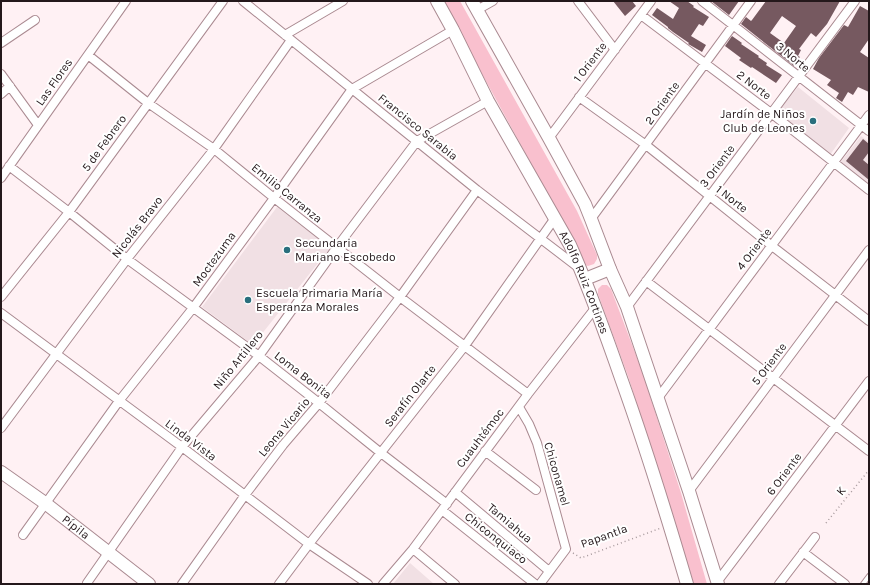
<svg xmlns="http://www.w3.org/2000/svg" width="870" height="585" font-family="Karla,sans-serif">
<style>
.built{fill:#f1e0e4}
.green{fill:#f9c0ce}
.building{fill:#765960;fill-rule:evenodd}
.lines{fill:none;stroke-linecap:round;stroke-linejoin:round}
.lane-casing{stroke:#aa8a91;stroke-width:6}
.street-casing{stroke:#aa8a91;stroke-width:10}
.secondary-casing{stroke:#aa8a91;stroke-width:14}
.path{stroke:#a79a9d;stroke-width:1.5;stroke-dasharray:1 3;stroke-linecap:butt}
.lane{stroke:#fff;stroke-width:4}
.street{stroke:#fff;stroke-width:8}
.secondary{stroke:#fff;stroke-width:12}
.poi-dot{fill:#296f7d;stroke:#fff;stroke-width:1.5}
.labels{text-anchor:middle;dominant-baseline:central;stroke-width:4;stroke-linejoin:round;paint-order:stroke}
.street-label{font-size:12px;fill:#24181b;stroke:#fff}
.poi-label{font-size:12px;fill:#24181b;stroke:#fff;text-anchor:start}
</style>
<rect width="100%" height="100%" fill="#fff1f4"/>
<!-- built -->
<path class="built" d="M 798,87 L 849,128 L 830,155 L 777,113 Z
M 861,136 L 869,142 L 869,187 L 840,163 Z
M 277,207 L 330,248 L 253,345 L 202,307 Z
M 410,563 L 434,584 L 393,584 Z"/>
<!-- green -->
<path class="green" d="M 442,1 L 460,1 L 577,211 L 597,255 L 597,259 L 594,264 L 588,266 L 583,264 L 567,229 Z
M 602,285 L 607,285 L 611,289 L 642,371 L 681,493 L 707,584 L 694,584 L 628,376 L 598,294 L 598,289 Z"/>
<!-- building -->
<path class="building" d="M 613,1 L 632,1 L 636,6 L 625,16 Z
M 669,1 L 687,1 L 694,6 L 693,7 L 709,17 L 703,26 L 699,24 L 691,36 L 706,45 L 702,52 L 690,45 L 688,44 L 689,43 L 673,32 L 668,28 L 668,27 L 652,15 L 657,8 L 673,19 L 679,8 Z
M 711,1 L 739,1 L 729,15 Z
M 766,1 L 840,1 L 827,24 L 816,37 L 811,33 L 799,49 L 801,50 L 798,56 L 800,57 L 794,66 L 741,24 L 746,17 L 751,21 L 752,20 ZM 782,16 L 796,26 L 784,43 L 770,33 Z
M 860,6 L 869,11 L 869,39 L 860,52 L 869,58 L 869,92 L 858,87 L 853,95 L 848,92 L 842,102 L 836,98 L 839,93 L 827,85 L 831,80 L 813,69 L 819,58 L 844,25 L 848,27 Z
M 732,36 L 742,43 L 741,44 L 759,56 L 758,57 L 767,63 L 766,65 L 782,75 L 776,83 L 752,67 L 751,68 L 739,60 L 741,58 L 725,46 Z
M 863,139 L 869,144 L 869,152 L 863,160 L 869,165 L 869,180 L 846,161 Z"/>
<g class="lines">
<!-- lane casing -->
<g class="lane-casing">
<path id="lane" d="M 863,584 L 869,576"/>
</g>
<!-- street casing -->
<g class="street-casing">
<path id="street" d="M 243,1 L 477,190 L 579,268
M 578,1 L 615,50
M 702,1 L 869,131
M 477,10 L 493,1
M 641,15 L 771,113 L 869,190
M 285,35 L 343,1
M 1,43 L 35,20
M 88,55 L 148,103 L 214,149 L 274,198 L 400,297 L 528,394
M 1,74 L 38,125
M 1,94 L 10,86
M 579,97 L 646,145 L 772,246 L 869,321
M 549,138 L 651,1
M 9,166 L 69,212 L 127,259 L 259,356 L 319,403 L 381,453 L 447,504
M 1,178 L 126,1
M 591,219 L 751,1
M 646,281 L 869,451
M 1,297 L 69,212 L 223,1
M 627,307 L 855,1
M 1,313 L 182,447 L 309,544 L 368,584
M 658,398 L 869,115
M 519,407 L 529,424 L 537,443 L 566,549 L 540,584
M 1,428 L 127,259 L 214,149 L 291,40
M 485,451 L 536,490
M 689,491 L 869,250
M 455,492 L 549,571
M 442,510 L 535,584
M 23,535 L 119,401 L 193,308 L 274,198 L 352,89 L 453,30
M 413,549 L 455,584
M 803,552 L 845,584
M 717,582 L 869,381
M 87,583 L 182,447 L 259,356 L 337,247 L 417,141 L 488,101
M 182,584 L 245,495 L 283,445 L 319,403 L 400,297 L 477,190
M 279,584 L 309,544 L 464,347 L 555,218
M 383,584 L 413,549 L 528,394 L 596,307
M 779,584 L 815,537"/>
</g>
<!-- secondary casing -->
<g class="secondary-casing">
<g id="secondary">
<path id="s1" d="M 437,1 L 453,30 L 488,101 L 570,245 C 590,290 606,335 622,381 C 646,448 667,516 687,584"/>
<path d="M 472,1 L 549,138 L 585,204 L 591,219 L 610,269 L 627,307 L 689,491 L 718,584"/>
<path d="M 585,279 L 610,269"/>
<path id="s2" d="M 1,472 L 45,503 L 149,584"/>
</g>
</g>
<!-- path -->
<path class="path" d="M 826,523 L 869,470
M 573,553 L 581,558 L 661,528"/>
<!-- lane -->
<use href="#lane" class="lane"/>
<!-- street -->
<use href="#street" class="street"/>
<!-- secondary -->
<use href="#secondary" class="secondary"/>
</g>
<!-- markers -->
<g class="poi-dot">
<circle cx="813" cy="121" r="4"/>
<circle cx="287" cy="250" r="4"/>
<circle cx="248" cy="300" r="4"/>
</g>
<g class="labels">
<!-- street labels -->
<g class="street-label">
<text transform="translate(793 57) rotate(39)">3 Norte</text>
<text transform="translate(590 62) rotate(-53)">1 Oriente</text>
<text transform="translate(54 82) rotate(-55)">Las Flores</text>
<text transform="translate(754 85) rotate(37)">2 Norte</text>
<text transform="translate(662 103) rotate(-54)">2 Oriente</text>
<text transform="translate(418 127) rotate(39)">Francisco Sarabia</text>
<text transform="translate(104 143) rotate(-54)">5 de Febrero</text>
<text transform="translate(717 166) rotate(-53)">3 Oriente</text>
<text transform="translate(287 193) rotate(39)">Emilio Carranza</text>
<text transform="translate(732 199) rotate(38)">1 Norte</text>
<text transform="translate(137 227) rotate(-52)">Nicolás Bravo</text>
<text transform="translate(754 249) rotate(-53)">4 Oriente</text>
<text transform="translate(214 259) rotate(-54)">Moctezuma</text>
<text stroke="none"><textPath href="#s1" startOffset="318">Adolfo Ruiz Cortines</textPath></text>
<text transform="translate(238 360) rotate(-51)">Niño Artillero</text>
<text transform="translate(769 364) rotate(-53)">5 Oriente</text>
<text transform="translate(303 375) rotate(38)">Loma Bonita</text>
<text transform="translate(410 396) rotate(-52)">Serafín Olarte</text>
<text transform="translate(284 427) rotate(-50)">Leona Vicario</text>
<text transform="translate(480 438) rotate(-53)">Cuauhtémoc</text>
<text transform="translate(191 440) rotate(37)">Linda Vista</text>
<text transform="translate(557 474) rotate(74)">Chiconamel</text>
<text transform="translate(784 474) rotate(-53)">6 Oriente</text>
<text transform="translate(841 491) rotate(-51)">K</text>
<text transform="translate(510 523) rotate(40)">Tamiahua</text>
<text stroke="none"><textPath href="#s2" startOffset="93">Pípila</textPath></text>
<text transform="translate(604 536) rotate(-20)">Papantla</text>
<text transform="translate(496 538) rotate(38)">Chiconquiaco</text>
</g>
<!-- poi labels -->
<g class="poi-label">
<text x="805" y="114" text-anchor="end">Jardín de Niños<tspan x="805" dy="14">Club de Leones</tspan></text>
<text x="295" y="243">Secundaria<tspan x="295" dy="14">Mariano Escobedo</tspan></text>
<text x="256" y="293">Escuela Primaria María<tspan x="256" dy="14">Esperanza Morales</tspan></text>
</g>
</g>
<!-- border -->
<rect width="870" height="585" fill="none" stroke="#24181b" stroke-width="4"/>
</svg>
